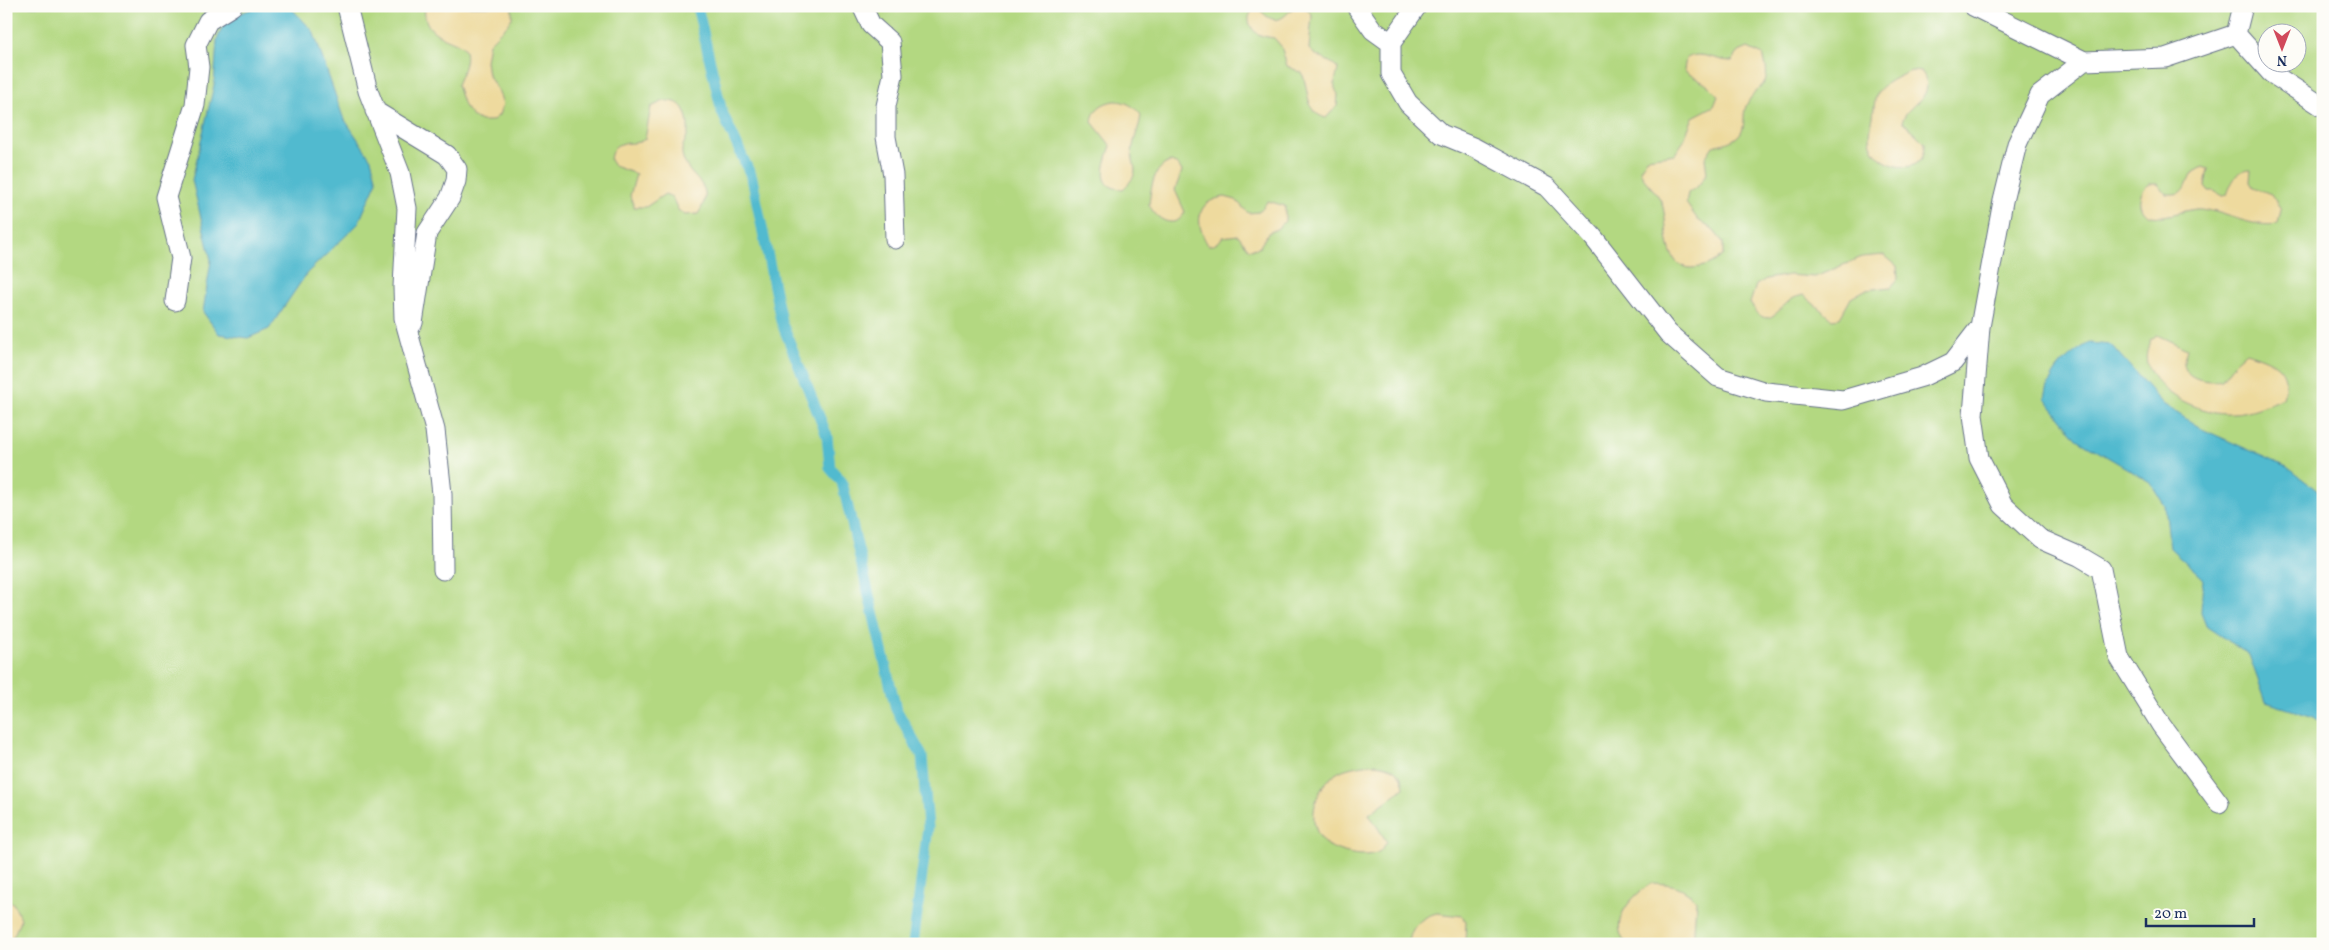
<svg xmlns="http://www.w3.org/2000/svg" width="2329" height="950" font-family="Vollkorn,serif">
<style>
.green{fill:#b3d881;stroke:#678470;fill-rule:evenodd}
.sand{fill:#eeda9e;stroke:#84847e}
.water{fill:#51bacf;stroke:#367496}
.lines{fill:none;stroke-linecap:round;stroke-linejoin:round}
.stream{stroke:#51bacf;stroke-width:11}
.lane-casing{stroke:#67728a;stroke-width:21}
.lane{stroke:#fff;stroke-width:19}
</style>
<rect width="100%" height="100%" fill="#fdfcf7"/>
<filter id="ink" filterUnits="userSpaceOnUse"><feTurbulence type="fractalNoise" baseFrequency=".02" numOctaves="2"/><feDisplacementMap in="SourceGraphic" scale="10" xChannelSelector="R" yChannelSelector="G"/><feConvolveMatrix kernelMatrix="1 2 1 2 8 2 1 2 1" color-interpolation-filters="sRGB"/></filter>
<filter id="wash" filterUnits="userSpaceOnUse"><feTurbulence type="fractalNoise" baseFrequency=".0096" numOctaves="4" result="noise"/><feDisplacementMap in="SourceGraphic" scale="20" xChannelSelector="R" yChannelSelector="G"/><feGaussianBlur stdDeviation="1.12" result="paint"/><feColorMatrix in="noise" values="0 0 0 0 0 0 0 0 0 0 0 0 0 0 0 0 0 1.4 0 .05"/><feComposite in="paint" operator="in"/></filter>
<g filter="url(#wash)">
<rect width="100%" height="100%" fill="#f5efdc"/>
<!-- green -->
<path class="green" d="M 6,6 L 2323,6 L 2323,944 L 6,944 ZM 2266,32 L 2296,32 L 2296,62 L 2266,62 Z"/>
<!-- sand -->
<path class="sand" d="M 425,6 L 512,6 L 512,18 L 507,25 L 489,43 L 486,61 L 488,75 L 499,92 L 503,104 L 499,115 L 492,121 L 481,121 L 472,116 L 464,106 L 457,85 C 461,74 468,63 465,51 C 463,38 420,41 425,6 Z
M 1296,6 L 1306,8 L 1312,15 L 1309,49 C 1316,58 1329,59 1338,68 C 1337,78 1331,85 1338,94 L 1337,106 L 1326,118 C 1305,113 1309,89 1302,73 L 1287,66 L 1281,46 L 1274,38 C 1269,37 1263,37 1258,34 C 1248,28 1244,12 1258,9 C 1262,11 1264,15 1268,17 C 1281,25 1287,12 1296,6 Z
M 1748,48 L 1763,55 C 1774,90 1757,82 1746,106 C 1742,115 1747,128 1738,136 C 1732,142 1721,144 1713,146 L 1705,158 L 1707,173 L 1699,185 L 1688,193 L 1686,203 L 1698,220 L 1713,230 L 1723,242 L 1723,255 C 1713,264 1705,267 1692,268 C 1660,269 1670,216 1660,199 C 1654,188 1643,182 1640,170 L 1647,158 L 1675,154 L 1683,142 L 1693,117 L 1714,106 L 1718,96 C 1710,83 1695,80 1684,70 L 1686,58 C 1702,50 1715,61 1732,61 L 1739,52 Z
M 1911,71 L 1922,72 C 1938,98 1910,100 1902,121 L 1925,143 C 1927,178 1882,170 1872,147 C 1868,138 1871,126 1873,117 C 1874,110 1874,100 1877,94 C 1882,83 1900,76 1911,71 Z
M 664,101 C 669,101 675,101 679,104 C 687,109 690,128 687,136 C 684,145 680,148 683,158 C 691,183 718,183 698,214 L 685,215 L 678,210 L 672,197 L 665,194 L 646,207 L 634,207 L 630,196 L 636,174 L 614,166 L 610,160 C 613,134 632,149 645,139 L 651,107 Z
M 1114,101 C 1126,101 1134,106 1141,115 C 1140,126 1135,135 1133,146 C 1129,167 1145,169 1123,189 C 1095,189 1105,163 1111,146 L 1092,122 C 1093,109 1102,103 1114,101 Z
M 1171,162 L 1178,165 L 1182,171 L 1175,190 L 1185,212 C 1176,231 1155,220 1149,204 C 1151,189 1153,166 1171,162 Z
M 2203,167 L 2208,169 L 2205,186 L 2209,191 L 2214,191 L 2222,196 L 2227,195 C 2231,183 2237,169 2251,169 L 2250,182 L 2253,187 L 2271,194 L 2281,209 L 2278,224 C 2251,228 2228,213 2202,209 C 2185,207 2145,230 2140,204 C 2139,195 2143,189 2149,184 L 2158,184 L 2166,194 C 2186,195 2184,189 2191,174 Z
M 1225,197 L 1236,200 L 1248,213 L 1259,212 L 1268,201 L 1285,206 L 1285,221 L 1277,229 L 1268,233 L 1259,248 L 1249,249 L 1238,235 L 1223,237 L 1214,245 L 1208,245 C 1194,223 1196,200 1225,197 Z
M 1884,255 L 1897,266 L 1898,279 L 1891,287 L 1865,290 L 1851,298 L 1840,318 L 1832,319 L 1803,295 C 1800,296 1795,297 1792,299 C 1776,310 1768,333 1750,303 L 1756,285 L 1766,279 L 1789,275 L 1815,277 L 1862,257 Z
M 2157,335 L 2187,349 C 2186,353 2184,358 2184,361 C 2183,380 2209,383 2222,380 L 2237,360 L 2246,352 C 2270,360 2293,366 2283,398 C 2266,405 2250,413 2232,413 C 2203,415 2155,394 2147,363 C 2145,356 2148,347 2150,340 Z
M 1371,764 C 1387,764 1402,769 1404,788 L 1369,814 L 1387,842 C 1385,844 1383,849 1380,851 C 1368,860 1335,852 1325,843 C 1305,824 1314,790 1334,775 C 1344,767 1359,766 1371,764 Z
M 1652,883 C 1671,884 1682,885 1696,900 L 1694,933 L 1699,939 L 1713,944 L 1626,944 C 1607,920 1633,895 1652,883 Z
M 6,900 L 13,903 L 21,919 L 10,944 L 6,944 Z
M 1437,913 L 1462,916 L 1466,921 L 1465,944 L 1409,944 C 1410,927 1421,917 1437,913 Z"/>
<!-- water -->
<path class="water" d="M 259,6 L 290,7 L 313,31 L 343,117 L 371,159 L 377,181 L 358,224 L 307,273 L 269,329 L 248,338 L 219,334 L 203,312 L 211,260 L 192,180 L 214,85 L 217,40 L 226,19 Z
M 2089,343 L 2111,345 L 2163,404 L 2202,429 L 2287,467 L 2323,495 L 2323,724 L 2314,717 L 2266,702 L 2249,655 L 2207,627 L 2201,612 L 2203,578 L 2170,548 L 2165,506 L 2150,482 L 2077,439 L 2045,398 C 2050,371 2066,357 2089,343 Z"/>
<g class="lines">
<!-- stream -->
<path class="stream" d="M 697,6 L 722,112 L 752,178 L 781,321 L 827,436 L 830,468 L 842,482 L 896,709 L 922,756 L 928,827 L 913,944"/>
</g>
</g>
<g filter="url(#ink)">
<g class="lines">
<!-- lane casing -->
<g class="lane-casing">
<path id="lane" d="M 347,6 L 368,91 L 400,173 L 407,208 L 403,287 L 404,318 L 435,430 L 442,494 L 443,570
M 862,6 L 871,25 L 890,42 L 893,75 L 886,106 L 886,137 L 893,175 L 895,239
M 1356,6 L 1373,30 L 1391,43
M 1417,6 L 1391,43 L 1391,74 L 1408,103 L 1441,134 L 1475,148 L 1547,187 L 1593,237 L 1668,333 L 1718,377 L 1766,392 L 1843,400 L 1922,377 L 1953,362 L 1980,327 L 2003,201 L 2017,144 L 2040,95 L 2084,61
M 1973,6 L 2084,61 L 2165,58 L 2236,34
M 2243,6 L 2236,34 L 2271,73 L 2323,107
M 375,111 L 447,155 L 457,169 L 456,181 L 450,198 L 427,233 L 413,323
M 175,301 L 181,258 L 166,197 L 195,105 L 199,67 L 196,45 L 208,21 L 232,6
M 1980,327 L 1973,415 L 1979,458 L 2003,505 L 2040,539 L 2079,556 L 2101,569 L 2119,657 L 2161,725 L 2219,803"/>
</g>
<!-- lane -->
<use href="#lane" class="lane"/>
</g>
</g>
<!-- margin -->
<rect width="2329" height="950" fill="none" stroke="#fdfcf7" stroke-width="25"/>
<!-- north arrow -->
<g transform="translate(2282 48) rotate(180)"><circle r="24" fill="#fdfcf7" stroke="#a3aaba"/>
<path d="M0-4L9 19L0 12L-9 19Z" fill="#d1495b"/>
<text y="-8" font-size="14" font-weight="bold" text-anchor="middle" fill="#1b2f5e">N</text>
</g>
<!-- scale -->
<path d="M2146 918v8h108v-8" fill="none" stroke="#1b2f5e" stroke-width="2.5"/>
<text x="2154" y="918" font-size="15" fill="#1b2f5e" stroke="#fdfcf7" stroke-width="4" paint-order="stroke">20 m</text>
</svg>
